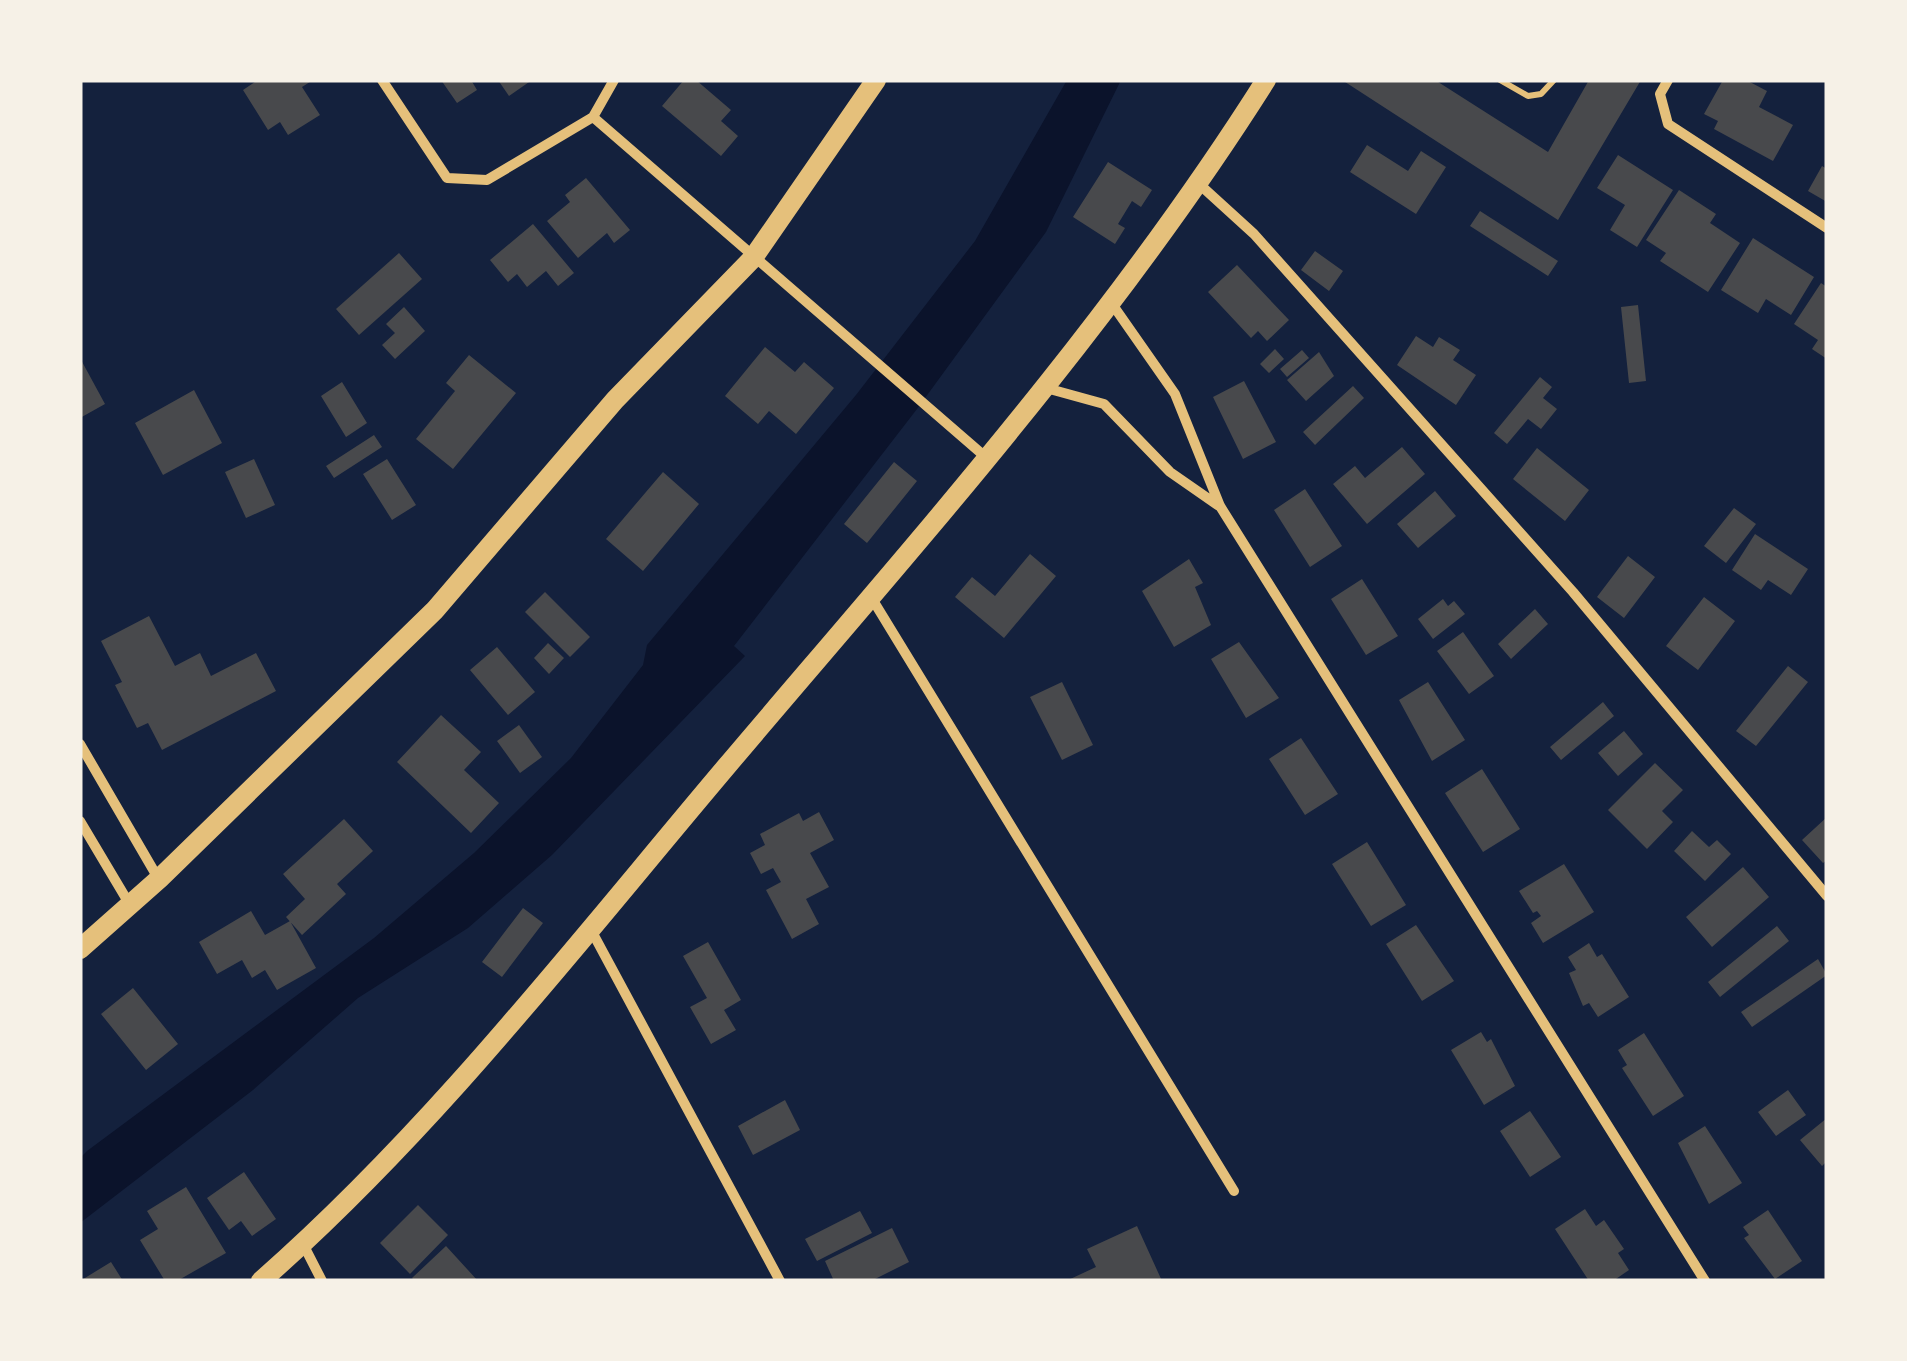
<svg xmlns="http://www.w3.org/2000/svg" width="1907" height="1361" font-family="'Asap Condensed',sans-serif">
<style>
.water{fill:#0b132b}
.building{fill:#48494c}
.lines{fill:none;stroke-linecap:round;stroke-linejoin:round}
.service{stroke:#e5c07b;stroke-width:6}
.minor{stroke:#e5c07b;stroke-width:10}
.primary{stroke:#e5c07b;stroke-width:20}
</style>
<rect width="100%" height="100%" fill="#14213d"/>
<!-- water -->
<path class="water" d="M 1067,80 L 1121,80 L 1046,232 L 917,409 L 734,646 L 745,656 L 552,855 L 468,928 L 358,998 L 253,1090 L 80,1223 L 80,1158 L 87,1151 L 374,938 L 474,853 L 571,758 L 643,665 L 647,645 L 856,395 L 975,241 Z"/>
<!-- building -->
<path class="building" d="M 258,80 L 313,80 L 302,87 L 320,115 L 288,135 L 280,122 L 268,130 L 243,90 Z
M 441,80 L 471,80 L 477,90 L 457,103 Z
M 498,80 L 532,80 L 509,96 Z
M 684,80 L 696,80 L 731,110 L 721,121 L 738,136 L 721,156 L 662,106 Z
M 1342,80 L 1435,80 L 1548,152 L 1589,80 L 1641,80 L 1558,220 Z
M 1723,80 L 1746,80 L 1767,91 L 1759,107 L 1793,125 L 1773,161 L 1714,129 L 1718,121 L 1704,114 Z
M 1367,145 L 1408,171 L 1421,151 L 1446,167 L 1416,214 L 1350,172 Z
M 1618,155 L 1673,190 L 1637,247 L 1610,230 L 1625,205 L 1597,188 Z
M 1108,162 L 1152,190 L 1141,207 L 1132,201 L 1118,224 L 1125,228 L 1115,244 L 1073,217 Z
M 1822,166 L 1827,169 L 1827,202 L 1808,191 Z
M 586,178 L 630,230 L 614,243 L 607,233 L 578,258 L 547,221 L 570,202 L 565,195 Z
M 1679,190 L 1716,214 L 1710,223 L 1740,243 L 1708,292 L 1660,261 L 1666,253 L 1646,240 Z
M 1480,211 L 1558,261 L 1548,276 L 1470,226 Z
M 533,224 L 574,273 L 558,286 L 546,271 L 527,287 L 517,274 L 508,282 L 490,260 Z
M 1753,238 L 1814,277 L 1791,315 L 1766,299 L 1758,313 L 1721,290 Z
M 1315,251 L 1343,271 L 1329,291 L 1301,270 Z
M 399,253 L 422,279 L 359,335 L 336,309 Z
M 1237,265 L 1289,320 L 1267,341 L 1258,331 L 1251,338 L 1208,292 Z
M 1821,283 L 1827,287 L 1827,359 L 1812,349 L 1818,340 L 1794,324 Z
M 1638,305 L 1646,381 L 1629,383 L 1621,307 Z
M 404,307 L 425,331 L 395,359 L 382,345 L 395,333 L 386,324 Z
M 1416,336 L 1433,347 L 1439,337 L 1460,350 L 1453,360 L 1476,375 L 1456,405 L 1397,365 Z
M 765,347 L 795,372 L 804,362 L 834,388 L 796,434 L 769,411 L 758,424 L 725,396 Z
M 1275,349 L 1284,359 L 1269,373 L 1260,364 Z
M 1302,350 L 1309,358 L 1287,377 L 1280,369 Z
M 1319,352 L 1334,376 L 1306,401 L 1287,380 Z
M 469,355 L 516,393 L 453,469 L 416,439 L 455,391 L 446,383 Z
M 80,358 L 105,404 L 80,418 Z
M 1540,377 L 1552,387 L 1543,398 L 1557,409 L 1541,429 L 1528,419 L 1507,444 L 1494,433 Z
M 1244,381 L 1276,442 L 1243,459 L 1213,397 Z
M 342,382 L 367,423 L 346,437 L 321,396 Z
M 1353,386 L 1364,398 L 1315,445 L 1303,432 Z
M 194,390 L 222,443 L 163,475 L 135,423 Z
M 374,435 L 382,447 L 334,478 L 326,466 Z
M 1402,447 L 1425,474 L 1367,524 L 1333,484 L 1355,466 L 1365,478 Z
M 1537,448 L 1589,490 L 1565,521 L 1513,479 Z
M 254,459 L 275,505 L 246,518 L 225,472 Z
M 387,459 L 416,505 L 392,520 L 363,474 Z
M 894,462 L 917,481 L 867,543 L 844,524 Z
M 663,472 L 699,504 L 643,571 L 606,539 Z
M 1305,489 L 1342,546 L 1310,567 L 1274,510 Z
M 1435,491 L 1456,516 L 1418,548 L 1397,524 Z
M 1734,508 L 1756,524 L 1726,563 L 1704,546 Z
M 1755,534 L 1808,569 L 1791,595 L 1768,580 L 1761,590 L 1732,570 Z
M 1030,554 L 1056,576 L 1004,638 L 955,597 L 972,577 L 995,596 Z
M 1628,556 L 1655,577 L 1624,618 L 1597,597 Z
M 1189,559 L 1203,583 L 1195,587 L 1211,625 L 1174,647 L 1142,591 Z
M 1362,579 L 1398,636 L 1366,655 L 1331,599 Z
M 545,592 L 590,637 L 570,657 L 525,612 Z
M 1704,597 L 1735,621 L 1698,670 L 1666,646 Z
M 1443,599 L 1448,606 L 1454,601 L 1465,614 L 1433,639 L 1418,619 Z
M 1535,609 L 1548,624 L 1511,659 L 1498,644 Z
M 149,616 L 175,666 L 200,653 L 211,676 L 256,653 L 276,691 L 162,750 L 148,723 L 137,728 L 115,685 L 122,682 L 101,641 Z
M 1463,632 L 1494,676 L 1469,694 L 1437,651 Z
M 1239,642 L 1279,698 L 1246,718 L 1211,659 Z
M 548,643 L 564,658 L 549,674 L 534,658 Z
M 497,647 L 535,692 L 508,715 L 470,670 Z
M 1788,666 L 1808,682 L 1756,746 L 1736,731 Z
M 1062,682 L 1093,745 L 1062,760 L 1030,697 Z
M 1428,682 L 1465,740 L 1432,761 L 1399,700 Z
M 1603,702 L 1614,716 L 1561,760 L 1550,747 Z
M 441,715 L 481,752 L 464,770 L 499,803 L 471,833 L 397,762 Z
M 519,725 L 542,757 L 520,773 L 497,741 Z
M 1624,731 L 1643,754 L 1618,776 L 1598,753 Z
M 1301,738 L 1338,794 L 1305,815 L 1269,759 Z
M 1655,763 L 1683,790 L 1662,811 L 1673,822 L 1647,849 L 1608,810 Z
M 1482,769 L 1520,829 L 1483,852 L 1445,793 Z
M 819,812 L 834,840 L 810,853 L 829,887 L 806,899 L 819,924 L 792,939 L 766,890 L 781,882 L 773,868 L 761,874 L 750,853 L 765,845 L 760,834 L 799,813 L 803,821 Z
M 1827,817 L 1827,860 L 1823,863 L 1802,840 Z
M 344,819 L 373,851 L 337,884 L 346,894 L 302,935 L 286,917 L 305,899 L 283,874 Z
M 1692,831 L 1709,847 L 1717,840 L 1731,854 L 1705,881 L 1674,851 Z
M 1367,842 L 1406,905 L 1371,926 L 1332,864 Z
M 1564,864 L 1594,912 L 1543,943 L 1531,923 L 1541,916 L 1537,911 L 1533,913 L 1519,891 Z
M 1743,867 L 1769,897 L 1712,947 L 1686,917 Z
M 523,908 L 543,923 L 502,977 L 482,962 Z
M 251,911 L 265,935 L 290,921 L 316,968 L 277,990 L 265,970 L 252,978 L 242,960 L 217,974 L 199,942 Z
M 1416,925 L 1454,981 L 1422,1001 L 1386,944 Z
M 1777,926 L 1789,941 L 1720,997 L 1708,982 Z
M 708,942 L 741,1000 L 724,1010 L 736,1030 L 711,1044 L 690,1007 L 707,998 L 683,956 Z
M 1589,943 L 1597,957 L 1602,954 L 1629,997 L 1598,1017 L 1589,1003 L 1583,1006 L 1569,973 L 1576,970 L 1568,957 Z
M 1818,959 L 1827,975 L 1752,1027 L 1741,1012 Z
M 133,988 L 178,1044 L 146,1070 L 101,1014 Z
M 1481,1032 L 1487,1042 L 1491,1039 L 1515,1086 L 1484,1105 L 1451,1050 Z
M 1644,1033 L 1684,1096 L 1653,1116 L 1622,1068 L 1627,1065 L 1618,1050 Z
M 1788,1090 L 1806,1115 L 1776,1136 L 1758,1112 Z
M 785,1100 L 800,1130 L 753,1155 L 738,1126 Z
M 1530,1111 L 1561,1157 L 1530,1177 L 1500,1131 Z
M 1827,1118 L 1827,1161 L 1822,1166 L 1800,1140 Z
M 1705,1126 L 1742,1183 L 1709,1204 L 1678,1143 Z
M 244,1172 L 276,1219 L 252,1236 L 241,1221 L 229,1230 L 207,1198 Z
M 186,1187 L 226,1253 L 177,1281 L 165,1281 L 140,1240 L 158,1229 L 147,1211 Z
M 418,1205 L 448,1235 L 410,1274 L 380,1243 Z
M 1585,1209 L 1596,1226 L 1604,1220 L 1624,1249 L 1618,1253 L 1629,1270 L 1613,1281 L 1589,1281 L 1555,1229 Z
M 1768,1210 L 1802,1261 L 1775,1279 L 1744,1238 L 1749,1235 L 1743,1227 Z
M 860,1211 L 872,1233 L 817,1261 L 805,1239 Z
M 1137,1226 L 1162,1281 L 1066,1281 L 1096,1267 L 1087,1249 Z
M 892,1228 L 909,1262 L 871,1281 L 834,1281 L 825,1261 Z
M 446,1246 L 478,1281 L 415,1281 L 412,1278 Z
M 111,1262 L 123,1281 L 80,1281 Z"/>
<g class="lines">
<!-- service -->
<path class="service" d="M 1500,80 L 1528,96 L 1541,94 L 1554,80"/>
<!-- minor -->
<path class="minor" d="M 382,80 L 447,178 L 487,180 L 593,117 L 614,80
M 1668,80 L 1660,94 L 1668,124 L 1827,228
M 593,117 L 989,460
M 1198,183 L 1254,234 L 1573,592 L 1827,896
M 1110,301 L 1175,394 L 1220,506 L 1705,1281
M 1046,388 L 1104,404 L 1170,472 L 1219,506
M 871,597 L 1234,1191
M 80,744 L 158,878
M 80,821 L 130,905
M 590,928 L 780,1281
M 303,1244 L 322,1281"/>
<!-- primary -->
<path class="primary" d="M 80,949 L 159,879 L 435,610 L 615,400 L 753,258 L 876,80
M 261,1281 C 434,1129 578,942 726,767 C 914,545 1110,327 1266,80"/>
</g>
<!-- border -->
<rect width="1907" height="1361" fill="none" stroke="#f6f1e7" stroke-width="165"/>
</svg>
